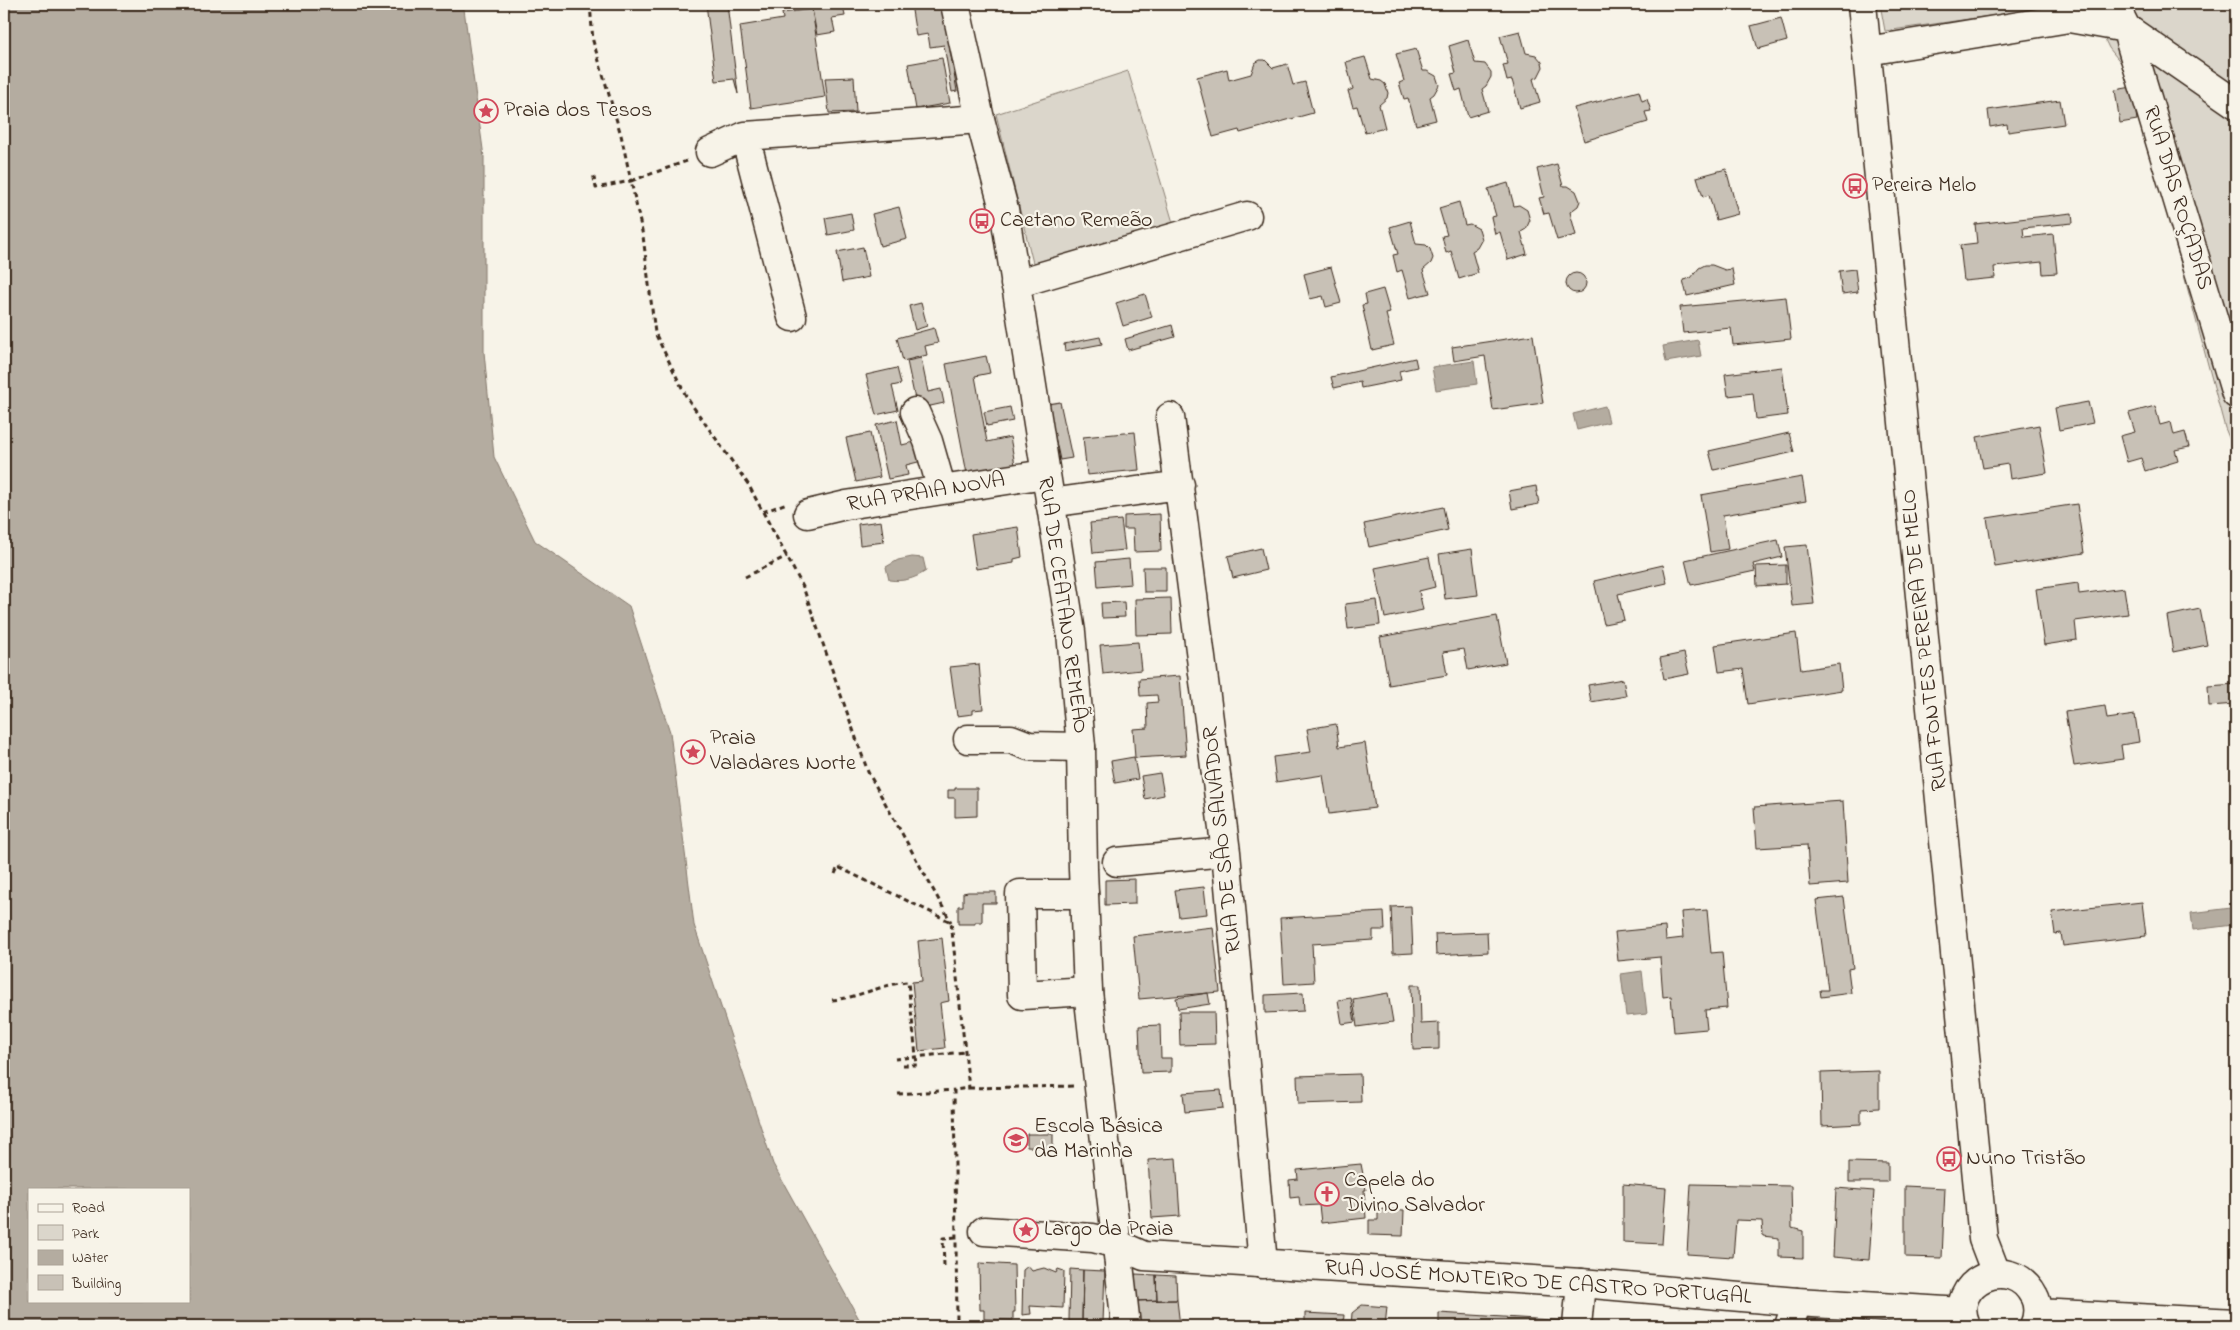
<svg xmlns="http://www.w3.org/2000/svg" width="2240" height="1330" font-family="'Indie Flower',sans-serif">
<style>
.green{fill:#dbd6cb;stroke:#8b8074}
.water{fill:#b4aca0;stroke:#84786c;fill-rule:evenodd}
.building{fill:#c8c1b6;stroke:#3b2a1e}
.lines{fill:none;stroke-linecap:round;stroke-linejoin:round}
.minor-casing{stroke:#3b2a1e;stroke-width:31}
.major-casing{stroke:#3b2a1e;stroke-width:31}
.path{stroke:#3b2a1e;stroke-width:3;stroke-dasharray:5 4;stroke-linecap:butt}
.minor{stroke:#f7f3e8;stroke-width:28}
.major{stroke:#f7f3e8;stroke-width:28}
.labels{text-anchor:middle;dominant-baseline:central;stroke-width:4.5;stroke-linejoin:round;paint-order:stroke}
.poi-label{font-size:22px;fill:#3b2a1e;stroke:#f7f3e8;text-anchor:start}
.street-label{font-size:22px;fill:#3b2a1e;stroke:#f7f3e8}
</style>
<rect width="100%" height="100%" fill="#f7f3e8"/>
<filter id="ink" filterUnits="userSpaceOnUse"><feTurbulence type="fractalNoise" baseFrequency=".02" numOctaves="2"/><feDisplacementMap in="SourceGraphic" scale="10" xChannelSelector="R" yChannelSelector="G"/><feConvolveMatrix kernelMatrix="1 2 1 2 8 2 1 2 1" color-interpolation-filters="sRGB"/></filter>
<g filter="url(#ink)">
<!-- green -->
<path class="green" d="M 1880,4 L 2236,4 L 2236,455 L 2225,428 L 2130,74 L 2109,48 L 2090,9 L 2025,11 L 1885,31 Z
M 1128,71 L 1174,226 L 1034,267 L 996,114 Z"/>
<!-- water -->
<path class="water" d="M 4,4 L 460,4 L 464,9 L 484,157 L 484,352 L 494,457 L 535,541 L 629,606 L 670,732 L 694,925 L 773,1164 L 863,1326 L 4,1326 ZM 29,1189 L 189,1189 L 189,1301 L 29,1301 Z
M 1698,340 L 1701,356 L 1666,362 L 1663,346 Z
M 1474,361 L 1477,384 L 1436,390 L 1432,367 Z
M 1605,406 L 1609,422 L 1577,430 L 1573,414 Z
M 912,557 L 923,558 L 926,571 C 914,579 903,582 889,580 L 886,567 L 898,560 Z
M 2231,908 L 2233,925 L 2193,930 L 2191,913 Z
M 1642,971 L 1647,1014 L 1626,1016 L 1621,974 Z"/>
<!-- building -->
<path class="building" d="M 706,4 L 727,4 L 738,94 L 734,79 L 716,81 Z
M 811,4 L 843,4 L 845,16 L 832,18 L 835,32 L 817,35 Z
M 911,4 L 942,4 L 957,91 L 952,92 L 944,45 L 930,47 L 928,34 L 916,36 Z
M 812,9 L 825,97 L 751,108 L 740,26 L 783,19 L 782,13 Z
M 1781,18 L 1787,41 L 1758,49 L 1751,26 Z
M 1520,31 L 1526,53 L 1536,55 L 1542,62 L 1543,67 L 1538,77 L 1533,79 L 1540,102 L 1520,108 L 1512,80 L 1507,81 L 1503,65 L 1508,64 L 1500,36 Z
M 1468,40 L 1475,63 L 1485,64 L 1491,72 L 1491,77 L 1486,86 L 1482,89 L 1488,111 L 1468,117 L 1461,89 L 1456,91 L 1451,74 L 1456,73 L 1449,46 Z
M 1416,49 L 1423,71 L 1427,71 L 1436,76 L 1439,85 L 1434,94 L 1430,97 L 1436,120 L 1416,125 L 1408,98 L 1404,99 L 1399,83 L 1404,81 L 1396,54 Z
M 1365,57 L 1372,79 L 1381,81 L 1385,84 L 1388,93 L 1387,98 L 1379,105 L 1385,128 L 1365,133 L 1357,106 L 1353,107 L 1348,91 L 1353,89 L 1346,62 Z
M 942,58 L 950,103 L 916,109 L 908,64 Z
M 1260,60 L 1265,60 L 1273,68 L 1287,64 L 1293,85 L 1305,82 L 1313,113 L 1240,133 L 1239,130 L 1213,137 L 1197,77 L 1227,69 L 1229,80 L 1251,74 L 1255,63 Z
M 854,77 L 856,112 L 829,113 L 825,78 Z
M 2132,87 L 2137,120 L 2120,123 L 2115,90 Z
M 1639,91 L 1642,101 L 1647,99 L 1651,111 L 1645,112 L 1648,122 L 1584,141 L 1574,108 Z
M 2060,100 L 2064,124 L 2008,132 L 2007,124 L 1990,127 L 1988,110 Z
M 1557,164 L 1563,186 L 1568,186 L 1576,191 L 1580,201 L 1578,206 L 1570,212 L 1576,235 L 1557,240 L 1549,213 L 1544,214 L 1539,198 L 1544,197 L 1537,169 Z
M 1726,169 L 1738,214 L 1716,220 L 1709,195 L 1703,197 L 1697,177 Z
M 1508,183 L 1514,206 L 1519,205 L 1527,210 L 1530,220 L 1526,229 L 1521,232 L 1527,254 L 1508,260 L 1500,232 L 1495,234 L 1491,217 L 1496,216 L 1488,189 Z
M 1459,202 L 1465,225 L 1470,224 L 1479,229 L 1482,239 L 1477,248 L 1472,251 L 1478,273 L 1459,279 L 1451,251 L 1446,253 L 1442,236 L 1447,235 L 1439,208 Z
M 899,207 L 907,239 L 880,246 L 872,214 Z
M 851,213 L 854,230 L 828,235 L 825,218 Z
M 2072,213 L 2073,223 L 2023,228 L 2024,237 L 2053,234 L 2057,273 L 2043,274 L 2042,262 L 1994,267 L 1995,278 L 1964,281 L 1960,245 L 1977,243 L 1975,224 Z
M 1410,221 L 1416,244 L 1426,245 L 1430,249 L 1433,258 L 1431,263 L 1423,270 L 1430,293 L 1410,298 L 1402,270 L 1397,272 L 1393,255 L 1398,254 L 1390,227 Z
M 863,247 L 869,277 L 842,282 L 837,252 Z
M 1705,265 L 1712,265 L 1725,270 L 1732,269 L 1735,285 L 1687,296 L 1683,280 L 1691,278 L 1699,268 Z
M 1331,267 L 1341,303 L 1326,307 L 1323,296 L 1310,299 L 1304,274 Z
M 1855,269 L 1858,292 L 1842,294 L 1839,271 Z
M1566 283a10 10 0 1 1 20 0a10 10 0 1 1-20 0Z
M 1383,289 L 1390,313 L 1386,314 L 1394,345 L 1372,350 L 1362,305 L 1367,304 L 1365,294 Z
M 1145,294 L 1152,317 L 1123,326 L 1116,303 Z
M 1786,297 L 1791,339 L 1733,345 L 1731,328 L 1683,333 L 1680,307 Z
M 921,303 L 927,326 L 915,330 L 909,306 Z
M 1172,325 L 1175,337 L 1128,350 L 1125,339 Z
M 934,328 L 938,343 L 925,346 L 927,355 L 903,361 L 897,338 Z
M 1533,335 L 1543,403 L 1493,410 L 1485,356 L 1454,361 L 1452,347 Z
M 1100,337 L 1102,344 L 1065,351 L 1064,344 Z
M 986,356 L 990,373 L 975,376 L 987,442 L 1010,437 L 1016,470 L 968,479 L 946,364 Z
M 921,358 L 928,392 L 941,389 L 944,403 L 917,409 L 907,361 Z
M 1415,358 L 1417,367 L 1399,371 L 1401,380 L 1361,388 L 1360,382 L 1334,388 L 1331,377 Z
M 1782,367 L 1788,415 L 1756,419 L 1753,393 L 1728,396 L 1725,374 Z
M 897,368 L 901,384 L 892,386 L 898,410 L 876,415 L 866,375 Z
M 1060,402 L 1072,458 L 1060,460 L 1048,404 Z
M 2088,402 L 2093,423 L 2059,430 L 2055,408 Z
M 2155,406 L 2160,425 L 2171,422 L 2174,435 L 2185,432 L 2189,447 L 2175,450 L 2178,461 L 2145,471 L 2141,458 L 2127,462 L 2120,436 L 2135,432 L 2129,413 Z
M 1010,407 L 1013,421 L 987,426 L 984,412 Z
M 897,420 L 902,445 L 922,440 L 926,460 L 906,465 L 908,475 L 888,479 L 876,425 Z
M 2039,425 L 2047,473 L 2010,479 L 2008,464 L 1983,468 L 1977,437 Z
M 1135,432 L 1139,470 L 1087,475 L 1083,437 Z
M 870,433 L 880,477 L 856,482 L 846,438 Z
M 1789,433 L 1794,452 L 1714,470 L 1709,451 Z
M 1802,477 L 1806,501 L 1723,515 L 1728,549 L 1710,552 L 1701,495 Z
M 1536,486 L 1539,504 L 1512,509 L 1509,491 Z
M 2077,504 L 2084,553 L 1995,567 L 1987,518 Z
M 1443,507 L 1448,530 L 1369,547 L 1364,524 Z
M 1160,514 L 1161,551 L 1134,552 L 1133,529 L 1124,529 L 1124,516 Z
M 1121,520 L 1125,550 L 1093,553 L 1090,523 Z
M 881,521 L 884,542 L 860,545 L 858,524 Z
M 1018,527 L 1022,557 L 1014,559 L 1014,563 L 976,569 L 971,534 Z
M 1778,540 L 1782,557 L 1753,564 L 1755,571 L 1691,585 L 1685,560 Z
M 1807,545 L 1814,604 L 1792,606 L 1785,547 Z
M 1261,548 L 1266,570 L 1233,578 L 1228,556 Z
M 1472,549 L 1478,595 L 1445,599 L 1439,554 Z
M 1429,557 L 1435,587 L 1419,591 L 1423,610 L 1385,618 L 1375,568 Z
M 1129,559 L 1131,584 L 1098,587 L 1096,562 Z
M 1663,565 L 1667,583 L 1618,594 L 1624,620 L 1604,624 L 1594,581 Z
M 1786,565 L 1786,584 L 1757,586 L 1756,566 Z
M 1143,567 L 1166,567 L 1166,592 L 1144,592 Z
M 2078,583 L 2079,594 L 2124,588 L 2128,614 L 2075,621 L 2077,640 L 2044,645 L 2036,589 Z
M 1171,598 L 1172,634 L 1136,635 L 1135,599 Z
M 1377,600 L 1380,625 L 1348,629 L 1345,604 Z
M 1124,602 L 1125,617 L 1102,618 L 1101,603 Z
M 2200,609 L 2207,645 L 2173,652 L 2167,616 Z
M 1497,616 L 1506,663 L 1468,670 L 1464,649 L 1443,652 L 1447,675 L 1389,685 L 1380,637 Z
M 1796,633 L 1801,670 L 1839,664 L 1842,690 L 1748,704 L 1743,669 L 1719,672 L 1715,645 Z
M 1138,642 L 1141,670 L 1103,674 L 1100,645 Z
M 1684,653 L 1689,674 L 1664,679 L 1660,658 Z
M 979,664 L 983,709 L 973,710 L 973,714 L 957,716 L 950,667 Z
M 1180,676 L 1186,755 L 1135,758 L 1133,729 L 1148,728 L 1147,703 L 1158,702 L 1157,695 L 1140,696 L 1139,679 Z
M 1623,679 L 1626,696 L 1591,702 L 1588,685 Z
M 2236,684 L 2236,704 L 2209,706 L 2208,686 Z
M 2105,706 L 2107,719 L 2135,715 L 2139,742 L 2121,745 L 2123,759 L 2074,766 L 2065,712 Z
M 1336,724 L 1339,747 L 1365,743 L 1375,808 L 1329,814 L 1323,775 L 1276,782 L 1273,757 L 1311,752 L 1307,729 Z
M 1134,757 L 1138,779 L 1115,783 L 1111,761 Z
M 1160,773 L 1164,795 L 1145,799 L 1141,776 Z
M 955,788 L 977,788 L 977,816 L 955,817 L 955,798 L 948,798 L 948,790 L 955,790 Z
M 1843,801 L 1848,883 L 1810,886 L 1807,845 L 1757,848 L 1754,807 Z
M 2236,829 L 2236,848 L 2232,848 L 2231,830 Z
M 1135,879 L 1135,904 L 1105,905 L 1105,880 Z
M 1204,887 L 1207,914 L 1179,917 L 1175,890 Z
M 968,892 L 996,892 L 996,903 L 982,903 L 982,922 L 975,922 L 975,924 L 958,924 L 958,906 L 963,906 L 963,893 Z
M 1844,897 L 1853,968 L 1848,969 L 1851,993 L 1821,997 L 1820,990 L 1828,990 L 1816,900 Z
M 2142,902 L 2146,936 L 2063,946 L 2061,933 L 2055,934 L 2052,912 Z
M 1411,906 L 1413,953 L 1393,954 L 1391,907 Z
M 1707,910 L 1711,953 L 1722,952 L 1727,1008 L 1705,1010 L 1707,1029 L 1674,1032 L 1671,996 L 1663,997 L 1660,957 L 1618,961 L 1615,932 L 1665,927 L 1666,940 L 1683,938 L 1681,912 Z
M 1384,912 L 1385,930 L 1373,930 L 1373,940 L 1312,944 L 1314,982 L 1284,984 L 1280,918 Z
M 1213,927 L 1220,992 L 1139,999 L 1133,936 Z
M 1487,932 L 1488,952 L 1436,955 L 1435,934 Z
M 942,938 L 949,1001 L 940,1003 L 945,1048 L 919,1051 L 912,982 L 922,981 L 918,941 Z
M 1411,985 L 1420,985 L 1421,1024 L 1439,1023 L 1439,1049 L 1413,1050 Z
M 1208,993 L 1210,1004 L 1178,1009 L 1176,998 Z
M 1303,993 L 1304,1011 L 1265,1013 L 1265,995 Z
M 1388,993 L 1393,1022 L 1357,1027 L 1353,999 Z
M 1351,998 L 1355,1022 L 1342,1024 L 1338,1000 Z
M 1179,1012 L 1214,1012 L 1215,1044 L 1180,1045 Z
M 1160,1025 L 1161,1058 L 1171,1058 L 1171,1072 L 1141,1073 L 1139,1026 Z
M 1879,1071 L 1879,1108 L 1861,1109 L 1861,1124 L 1822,1126 L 1821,1073 Z
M 1360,1074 L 1361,1102 L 1298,1104 L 1297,1076 Z
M 1221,1090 L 1223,1108 L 1185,1112 L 1183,1093 Z
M 1027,1134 L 1053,1134 L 1053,1148 L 1027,1147 Z
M 1176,1158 L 1180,1216 L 1152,1218 L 1148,1160 Z
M 1849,1162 L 1888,1163 L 1888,1182 L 1849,1182 Z
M 1361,1164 L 1366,1190 L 1364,1190 L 1366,1218 L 1321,1223 L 1319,1205 L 1300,1206 L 1299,1197 L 1290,1198 L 1289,1180 L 1298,1179 L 1297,1170 Z
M 1623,1184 L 1666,1188 L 1662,1244 L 1623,1242 Z
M 1691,1184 L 1791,1186 L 1792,1228 L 1803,1231 L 1803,1258 L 1779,1257 L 1779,1238 L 1763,1236 L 1762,1221 L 1736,1220 L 1733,1257 L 1687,1254 Z
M 1905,1186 L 1945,1188 L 1942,1258 L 1905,1257 Z
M 1836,1188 L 1874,1191 L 1869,1260 L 1833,1257 Z
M 1378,1209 L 1404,1210 L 1403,1236 L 1369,1235 L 1369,1220 L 1378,1220 Z
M 979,1263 L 1014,1265 L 1015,1312 L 1013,1312 L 1013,1320 L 984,1319 L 984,1310 L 980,1310 Z
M 1028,1266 L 1032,1271 L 1044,1268 L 1056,1273 L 1058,1269 L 1064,1271 L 1063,1308 L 1030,1306 L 1031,1314 L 1022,1315 L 1023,1270 Z
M 1070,1269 L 1083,1270 L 1082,1321 L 1069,1321 Z
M 1083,1270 L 1105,1271 L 1103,1322 L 1082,1321 Z
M 1135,1274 L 1156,1275 L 1157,1300 L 1136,1301 Z
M 1156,1275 L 1176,1276 L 1177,1300 L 1157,1300 Z
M 1177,1300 L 1180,1326 L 1139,1326 L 1136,1301 Z
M 1362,1305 L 1387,1307 L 1385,1326 L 1351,1326 L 1352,1313 Z
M 1305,1313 L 1344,1315 L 1343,1326 L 1305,1326 Z
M 1439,1313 L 1567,1321 L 1567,1326 L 1439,1326 Z
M 1799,1318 L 1834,1321 L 1834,1326 L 1798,1326 Z"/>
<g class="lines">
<!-- minor casing -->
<g class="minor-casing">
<path id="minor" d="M 1862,4 L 1983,1239 L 1996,1273
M 2114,4 L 2126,28 L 2236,394
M 1867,51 L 2069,18 L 2126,28 L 2236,104
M 745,136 L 792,317
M 710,152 L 745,136 L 980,119
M 1015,284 L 1247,216
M 915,412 L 928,441 L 942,490
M 1170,417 L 1226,852 L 1263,1264
M 1050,503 L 1180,485
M 808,514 L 846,505 L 1045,474
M 968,739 L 1011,739 L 1029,746 L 1081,747
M 1117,862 L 1226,852
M 1084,894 L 1020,894 L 1022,995 L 1088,991
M 984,1231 L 1093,1238 L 1117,1244
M 1577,1326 L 1581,1283
M 1789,1326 L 1797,1302"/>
</g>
<!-- major casing -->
<g class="major-casing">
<path id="major" d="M 955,4 L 980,119 L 1004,209 L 1071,632 L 1081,747 L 1083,869 L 1088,991 L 1126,1326
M 1117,1244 L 1144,1256 L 1581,1283 L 1797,1302 L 1962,1312
M 2038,1313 L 2236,1323
M 1966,1326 C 1946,1282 2011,1251 2034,1296 C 2039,1305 2038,1317 2034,1326"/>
</g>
<!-- path -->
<path class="path" d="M 590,4 L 593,41 L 621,135 L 631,181 L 596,188 L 593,173
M 687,161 L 631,181 L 643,236 L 655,333 L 687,398 L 748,484 L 803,587 L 868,772 L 951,922
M 763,512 L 787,503
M 745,577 L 787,556
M 835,874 L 838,867 L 951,922 L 969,1088 L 954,1090 L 957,1320 L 963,1326
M 832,1000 C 858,998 882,984 908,982 L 917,1065 L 903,1065
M 895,1059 L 964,1052
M 969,1088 L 1075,1086
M 898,1094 L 954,1090
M 944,1266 L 943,1238 L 957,1237"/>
<!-- minor -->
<use href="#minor" class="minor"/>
<!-- major -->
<use href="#major" class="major"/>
</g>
</g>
<!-- icons -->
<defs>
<g id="sight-ring" transform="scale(1.25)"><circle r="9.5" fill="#f7f3e8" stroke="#d1495b" stroke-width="1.5"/><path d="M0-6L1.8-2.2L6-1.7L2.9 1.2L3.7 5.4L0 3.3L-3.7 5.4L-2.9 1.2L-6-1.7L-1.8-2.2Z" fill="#d1495b"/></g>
<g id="bus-ring" transform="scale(1.25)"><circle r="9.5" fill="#f7f3e8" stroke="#d1495b" stroke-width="1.5"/><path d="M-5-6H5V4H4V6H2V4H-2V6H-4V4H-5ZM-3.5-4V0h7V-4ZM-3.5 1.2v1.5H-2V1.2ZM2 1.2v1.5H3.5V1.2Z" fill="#d1495b"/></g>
<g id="school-ring" transform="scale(1.25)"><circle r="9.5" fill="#f7f3e8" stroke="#d1495b" stroke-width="1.5"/><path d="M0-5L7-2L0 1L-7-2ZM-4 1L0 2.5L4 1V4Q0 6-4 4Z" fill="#d1495b"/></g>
<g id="church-ring" transform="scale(1.25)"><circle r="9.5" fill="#f7f3e8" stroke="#d1495b" stroke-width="1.5"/><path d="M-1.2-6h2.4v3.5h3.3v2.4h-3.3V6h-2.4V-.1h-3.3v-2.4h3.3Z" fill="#d1495b"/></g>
</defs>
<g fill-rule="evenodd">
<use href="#sight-ring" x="486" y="111"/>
<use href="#bus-ring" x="1855" y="186"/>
<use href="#bus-ring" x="982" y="221"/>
<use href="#sight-ring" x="693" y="752"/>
<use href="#school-ring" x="1016" y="1140"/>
<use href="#bus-ring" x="1949" y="1159"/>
<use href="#church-ring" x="1327" y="1194"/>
<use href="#sight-ring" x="1026" y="1230"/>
</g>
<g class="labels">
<!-- poi labels -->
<g class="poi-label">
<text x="504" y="111">Praia dos Tesos</text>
<text x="1872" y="186">Pereira Melo</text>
<text x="1000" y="221">Caetano Remeão</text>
<text x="710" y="739">Praia<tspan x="710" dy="25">Valadares Norte</tspan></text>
<text x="1034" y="1127">Escola Básica<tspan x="1034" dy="25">da Marinha</tspan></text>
<text x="1966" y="1159">Nuno Tristão</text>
<text x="1344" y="1181">Capela do<tspan x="1344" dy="25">Divino Salvador</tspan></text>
<text x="1044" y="1230">Largo da Praia</text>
</g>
<!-- street labels -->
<g class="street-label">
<text transform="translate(2177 198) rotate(73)">RUA DAS ROÇADAS</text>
<text transform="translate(926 493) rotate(-9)">RUA PRAIA NOVA</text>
<text transform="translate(1062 605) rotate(82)">RUA DE CEATANO REMEÃO</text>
<text transform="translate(1925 640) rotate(-96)">RUA FONTES PEREIRA DE MELO</text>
<text transform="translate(1223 840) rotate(-96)">RUA DE SÃO SALVADOR</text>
<text transform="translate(1538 1283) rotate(4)">RUA JOSÉ MONTEIRO DE CASTRO PORTUGAL</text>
</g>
</g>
<!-- margin -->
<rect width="2240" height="1330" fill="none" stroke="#f7f3e8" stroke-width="20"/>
<rect x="10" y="10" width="2220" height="1310" fill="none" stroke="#3b2a1e" stroke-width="2" filter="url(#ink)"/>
<!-- legend -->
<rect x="28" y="1188" width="162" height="115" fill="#f7f3e8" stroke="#aca397"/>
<rect x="38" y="1204" width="25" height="8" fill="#f7f3e8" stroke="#aca397"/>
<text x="72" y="1212" font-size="15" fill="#3b2a1e">Road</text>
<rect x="38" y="1225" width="25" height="15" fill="#dbd6cb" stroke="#aca397"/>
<text x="72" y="1238" font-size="15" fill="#3b2a1e">Park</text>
<rect x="38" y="1250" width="25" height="15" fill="#b4aca0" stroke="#aca397"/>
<text x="72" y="1262" font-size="15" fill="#3b2a1e">Water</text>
<rect x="38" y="1275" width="25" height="15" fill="#c8c1b6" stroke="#aca397"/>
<text x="72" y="1288" font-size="15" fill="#3b2a1e">Building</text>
</svg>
